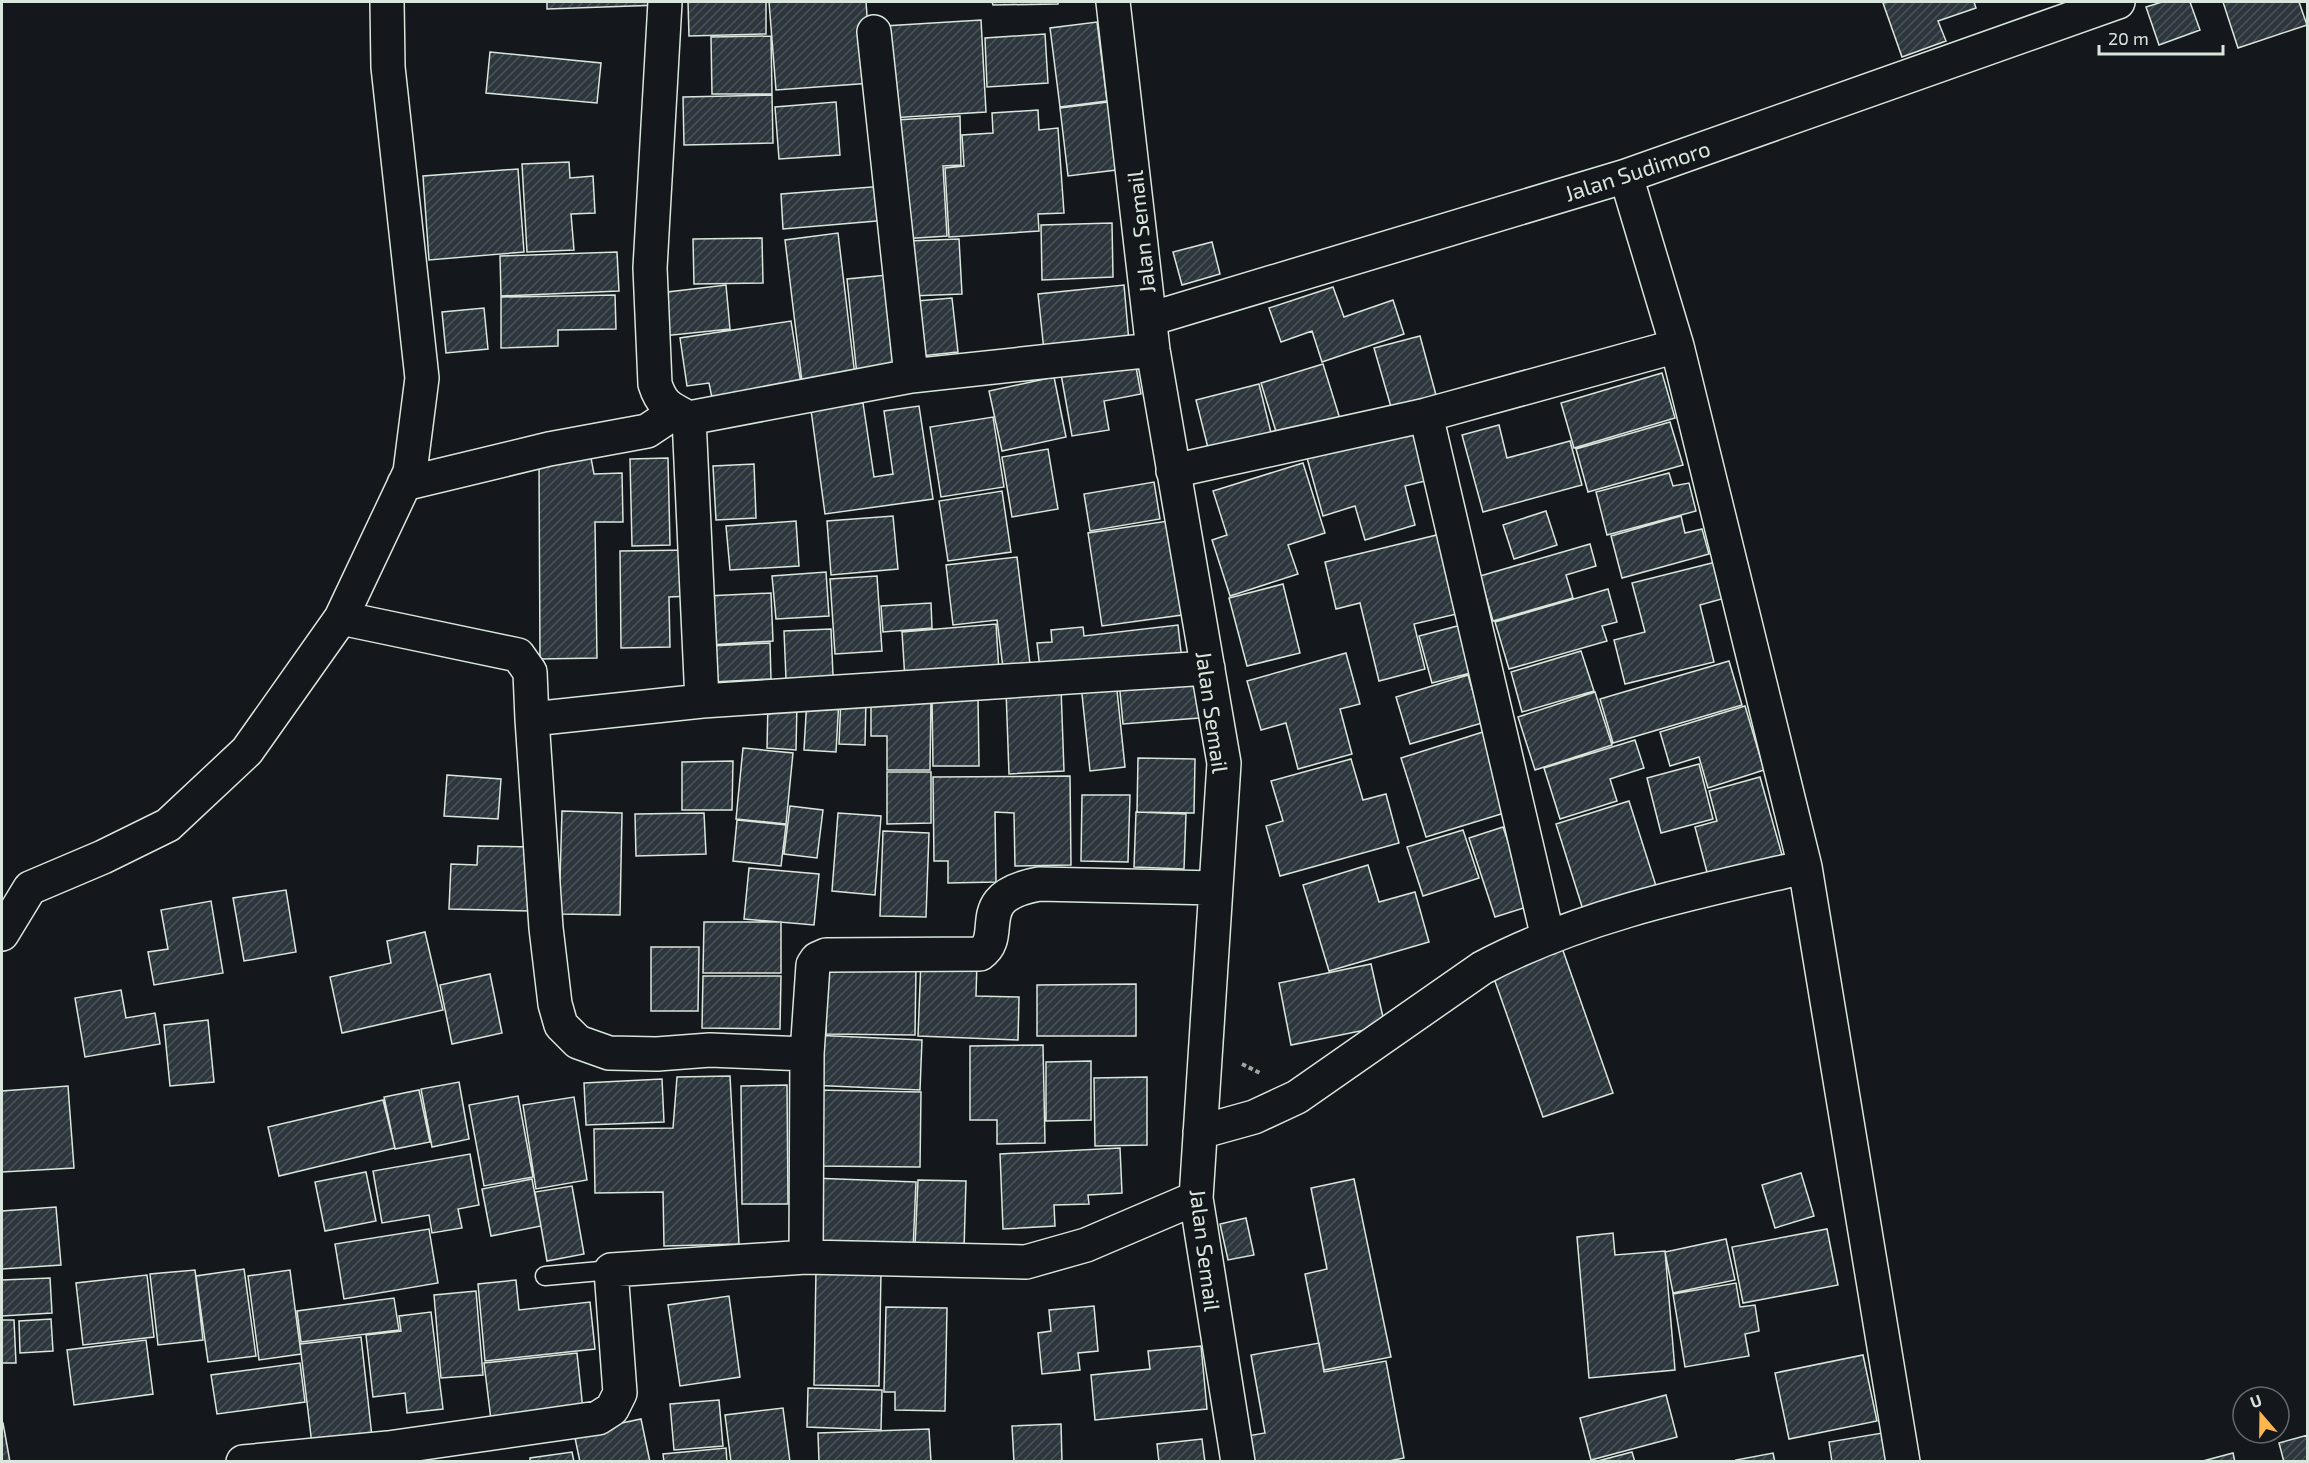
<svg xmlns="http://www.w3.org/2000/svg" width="2309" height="1463" font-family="'Exo 2',sans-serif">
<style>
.building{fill:url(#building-hatch);stroke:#d8e6dc;stroke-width:1.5}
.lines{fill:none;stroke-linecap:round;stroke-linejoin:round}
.lane-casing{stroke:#d8e6dc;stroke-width:21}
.street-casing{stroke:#d8e6dc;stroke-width:36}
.path{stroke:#9da8a2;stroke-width:4;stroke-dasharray:4.5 3;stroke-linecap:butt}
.lane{stroke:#14181c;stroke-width:18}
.street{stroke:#14181c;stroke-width:33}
.labels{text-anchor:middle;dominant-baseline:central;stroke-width:4.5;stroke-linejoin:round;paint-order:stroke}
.street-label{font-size:22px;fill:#d8e6dc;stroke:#14181c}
</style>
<defs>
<pattern id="building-hatch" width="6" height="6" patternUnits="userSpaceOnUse" patternTransform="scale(1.5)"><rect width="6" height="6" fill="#2c363c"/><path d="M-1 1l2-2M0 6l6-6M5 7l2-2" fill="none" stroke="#4a5358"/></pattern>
</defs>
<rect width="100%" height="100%" fill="#14181c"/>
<!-- building -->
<path class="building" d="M 547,2 L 660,2 L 660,5 L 547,9 Z
M 688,2 L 766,2 L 766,34 L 689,36 Z
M 769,2 L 866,2 L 872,83 L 776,90 Z
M 992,2 L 1058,2 L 1058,4 L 993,5 Z
M 1888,2 L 1974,2 L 1976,8 L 1938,21 L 1946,41 L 1902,57 L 1883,3 Z
M 2162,2 L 2190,2 L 2200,30 L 2159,45 L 2146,7 Z
M 2223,2 L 2299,2 L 2307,25 L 2238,48 Z
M 981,20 L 986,112 L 890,118 L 884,26 Z
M 1097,22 L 1107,101 L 1060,107 L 1050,28 Z
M 1045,34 L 1048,83 L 987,87 L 985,38 Z
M 771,36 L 772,94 L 712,94 L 711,37 Z
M 490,52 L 601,63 L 597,103 L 486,93 Z
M 772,95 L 773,143 L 684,145 L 683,97 Z
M 836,102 L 840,155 L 779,159 L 775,107 Z
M 1108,102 L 1116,170 L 1068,176 L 1060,108 Z
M 1038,110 L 1039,130 L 1058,128 L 1064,213 L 1038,214 L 1039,231 L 949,237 L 945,168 L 964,166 L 962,135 L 993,133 L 992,113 Z
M 960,116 L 961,165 L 943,166 L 947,236 L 902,239 L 896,120 Z
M 569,162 L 570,178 L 593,176 L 595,213 L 571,214 L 574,250 L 527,252 L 522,164 Z
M 518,169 L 524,252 L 429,260 L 423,176 Z
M 885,186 L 888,220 L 783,229 L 781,194 Z
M 1112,223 L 1113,277 L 1042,280 L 1041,225 Z
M 838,233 L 855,376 L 802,382 L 785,240 Z
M 762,238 L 763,283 L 694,284 L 693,239 Z
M 959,239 L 962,294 L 910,296 L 908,241 Z
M 1212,242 L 1220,274 L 1182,285 L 1173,252 Z
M 617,252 L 619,291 L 501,296 L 500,256 Z
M 898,274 L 908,370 L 857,375 L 847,279 Z
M 726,285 L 730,329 L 663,336 L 659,293 Z
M 1124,285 L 1129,342 L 1044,351 L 1038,294 Z
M 1333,287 L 1344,317 L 1393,300 L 1404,334 L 1322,362 L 1312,331 L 1281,342 L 1269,308 Z
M 615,295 L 616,329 L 558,330 L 558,346 L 501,348 L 501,297 Z
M 952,298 L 958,352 L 911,357 L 905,302 Z
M 484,308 L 488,349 L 446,353 L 442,312 Z
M 791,321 L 801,384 L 712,398 L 709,383 L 687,386 L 680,338 Z
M 1420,336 L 1436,395 L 1391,407 L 1374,348 Z
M 1135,362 L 1141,394 L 1104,401 L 1109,430 L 1072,436 L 1061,374 Z
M 1323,364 L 1340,419 L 1278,438 L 1261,383 Z
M 1662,373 L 1675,418 L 1574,448 L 1561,403 Z
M 1054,377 L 1066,437 L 1002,451 L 989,391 Z
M 1259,384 L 1272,437 L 1209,452 L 1196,400 Z
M 863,403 L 874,477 L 893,474 L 884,411 L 919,406 L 933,499 L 825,514 L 811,410 Z
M 993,417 L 1004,487 L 941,497 L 930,427 Z
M 1670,422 L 1683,465 L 1588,492 L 1576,449 Z
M 1499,425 L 1507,458 L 1570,441 L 1582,485 L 1483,512 L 1462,435 Z
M 1415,428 L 1429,480 L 1405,486 L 1415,525 L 1365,540 L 1355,506 L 1323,516 L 1307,458 Z
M 1048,449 L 1058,509 L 1012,517 L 1002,457 Z
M 591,458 L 594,474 L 622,473 L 623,522 L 595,522 L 597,658 L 540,659 L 539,460 Z
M 668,458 L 670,545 L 632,546 L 630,459 Z
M 1303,463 L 1325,533 L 1288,545 L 1298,574 L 1230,596 L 1212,540 L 1227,535 L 1213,491 Z
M 754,464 L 756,518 L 716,520 L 713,466 Z
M 1669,473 L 1673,486 L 1689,483 L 1696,511 L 1607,535 L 1596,492 Z
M 1154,482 L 1160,519 L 1090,531 L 1084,494 Z
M 1002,491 L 1011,552 L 948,561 L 939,501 Z
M 1546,511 L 1557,545 L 1514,559 L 1503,525 Z
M 893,516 L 898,569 L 831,575 L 827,521 Z
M 1681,516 L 1685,533 L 1702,529 L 1709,554 L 1622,578 L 1611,536 Z
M 796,521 L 799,566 L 730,570 L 726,526 Z
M 1168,521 L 1182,615 L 1102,626 L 1088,533 Z
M 1445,533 L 1465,612 L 1414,624 L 1425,669 L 1379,681 L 1360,603 L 1336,609 L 1325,562 Z
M 1590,544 L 1596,566 L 1566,575 L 1573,598 L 1493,621 L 1480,576 Z
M 689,550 L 689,596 L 669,597 L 670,647 L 621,648 L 620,551 Z
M 1017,557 L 1030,664 L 1003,668 L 997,620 L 953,625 L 946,565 Z
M 1716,562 L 1725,598 L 1700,605 L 1714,662 L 1625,684 L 1614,640 L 1645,632 L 1632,583 Z
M 826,572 L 829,616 L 776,619 L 772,576 Z
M 877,576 L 882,651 L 835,654 L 830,579 Z
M 1283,584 L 1300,653 L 1247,666 L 1229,598 Z
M 1608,589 L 1617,622 L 1602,626 L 1607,641 L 1509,669 L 1495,622 Z
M 771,593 L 773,641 L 709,645 L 706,596 Z
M 931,603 L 932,628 L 883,632 L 881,606 Z
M 996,624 L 999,672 L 905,680 L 902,632 Z
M 1465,624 L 1478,671 L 1432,683 L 1419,636 Z
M 1178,625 L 1182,661 L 1041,677 L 1037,643 L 1052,642 L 1051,630 L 1083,627 L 1084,636 Z
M 831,629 L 833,676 L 786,679 L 784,631 Z
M 770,643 L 771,679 L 713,682 L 711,646 Z
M 1581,651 L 1594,691 L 1522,712 L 1511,672 Z
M 1346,653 L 1360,704 L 1340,709 L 1352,754 L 1298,769 L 1286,723 L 1261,730 L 1247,681 Z
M 1729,661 L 1742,705 L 1613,743 L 1600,699 Z
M 1195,674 L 1199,718 L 1123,724 L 1119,681 Z
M 1468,675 L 1482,723 L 1410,744 L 1396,697 Z
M 1116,681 L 1125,767 L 1090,771 L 1081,685 Z
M 1061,688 L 1064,771 L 1009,774 L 1006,690 Z
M 1595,692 L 1612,745 L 1535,770 L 1518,717 Z
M 978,697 L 979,766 L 933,766 L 932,698 Z
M 807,698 L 839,699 L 836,752 L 804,750 Z
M 841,698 L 866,699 L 865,745 L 839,744 Z
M 931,698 L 930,770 L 887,770 L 887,736 L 871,736 L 871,699 Z
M 768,701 L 797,703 L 796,750 L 767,748 Z
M 1745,706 L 1764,770 L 1708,788 L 1699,757 L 1670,766 L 1660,732 Z
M 1486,731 L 1511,811 L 1426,837 L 1401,758 Z
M 1635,740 L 1644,768 L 1610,779 L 1617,801 L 1560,819 L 1544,768 Z
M 743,748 L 793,753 L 786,824 L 736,819 Z
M 1138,758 L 1195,759 L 1194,813 L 1137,812 Z
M 1351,759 L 1363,800 L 1386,794 L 1399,843 L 1280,876 L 1266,826 L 1283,821 L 1271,781 Z
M 733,761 L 732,810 L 682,810 L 682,762 Z
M 1699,764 L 1713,819 L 1661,833 L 1647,778 Z
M 887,772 L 931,772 L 931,823 L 887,824 Z
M 447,775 L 501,779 L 498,819 L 444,816 Z
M 1070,776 L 1071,865 L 1015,866 L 1014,813 L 995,812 L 996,882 L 948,883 L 948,861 L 934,861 L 933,777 Z
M 1760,777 L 1782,855 L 1708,876 L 1695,827 L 1717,821 L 1709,791 Z
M 1082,795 L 1130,795 L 1128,862 L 1081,861 Z
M 1629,801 L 1657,889 L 1584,913 L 1556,824 Z
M 790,806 L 823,810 L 817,858 L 784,854 Z
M 562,811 L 622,813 L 620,915 L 559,914 Z
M 1136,812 L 1186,814 L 1184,869 L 1134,867 Z
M 704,813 L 706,854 L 636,856 L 635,814 Z
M 838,813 L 881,816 L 875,895 L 832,891 Z
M 737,820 L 786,825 L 781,866 L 733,861 Z
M 1503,827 L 1530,906 L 1495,917 L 1469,838 Z
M 1463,830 L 1479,878 L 1423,896 L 1407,847 Z
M 883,831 L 929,833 L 926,917 L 880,916 Z
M 478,846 L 533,847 L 531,911 L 449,909 L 451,864 L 477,865 Z
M 1368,865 L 1379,902 L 1415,892 L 1429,942 L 1329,971 L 1303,885 Z
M 749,868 L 819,874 L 814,925 L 744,919 Z
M 286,890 L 296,952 L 244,961 L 233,898 Z
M 211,901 L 223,973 L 154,985 L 148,952 L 168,949 L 161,910 Z
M 704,922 L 781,922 L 781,973 L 703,973 Z
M 425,932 L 443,1010 L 342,1033 L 330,977 L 391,963 L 387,941 Z
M 1561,945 L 1613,1093 L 1543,1117 L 1491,970 Z
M 651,947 L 699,947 L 698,1011 L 651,1011 Z
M 921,960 L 977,962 L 976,996 L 1019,997 L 1018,1040 L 918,1036 Z
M 1371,964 L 1385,1026 L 1291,1045 L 1279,983 Z
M 827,965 L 916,966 L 915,1035 L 826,1034 Z
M 490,974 L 502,1033 L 452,1044 L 440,985 Z
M 703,976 L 781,976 L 780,1029 L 702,1028 Z
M 1136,984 L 1136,1036 L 1037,1036 L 1037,985 Z
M 121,990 L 126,1018 L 155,1013 L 160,1044 L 85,1057 L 75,998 Z
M 208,1020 L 214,1082 L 170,1086 L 164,1025 Z
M 812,1035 L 922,1040 L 920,1090 L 809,1085 Z
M 1043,1045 L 1045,1143 L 997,1144 L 997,1120 L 970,1120 L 970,1046 Z
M 1091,1061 L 1091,1120 L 1046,1121 L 1046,1062 Z
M 730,1076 L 739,1244 L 664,1246 L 663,1192 L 595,1193 L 594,1129 L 673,1128 L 677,1077 Z
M 1147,1077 L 1147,1145 L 1095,1146 L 1094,1078 Z
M 662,1079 L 664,1122 L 586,1125 L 584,1083 Z
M 459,1082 L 469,1139 L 432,1147 L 421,1089 Z
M 787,1085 L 788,1204 L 742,1204 L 741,1086 Z
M 68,1086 L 74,1168 L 2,1172 L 2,1091 Z
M 419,1090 L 430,1142 L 395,1149 L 384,1097 Z
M 816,1090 L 921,1092 L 920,1167 L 815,1166 Z
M 518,1096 L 533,1177 L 484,1186 L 469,1105 Z
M 574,1097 L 587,1180 L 536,1189 L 523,1105 Z
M 383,1100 L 395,1148 L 279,1176 L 268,1127 Z
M 1120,1148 L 1122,1193 L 1088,1195 L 1089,1204 L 1054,1205 L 1055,1226 L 1003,1229 L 1000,1154 Z
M 470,1154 L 479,1205 L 458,1209 L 462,1228 L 432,1233 L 429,1215 L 382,1223 L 373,1171 Z
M 366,1172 L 376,1221 L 325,1231 L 315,1182 Z
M 1801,1173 L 1814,1216 L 1775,1228 L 1762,1185 Z
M 812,1178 L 916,1182 L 913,1250 L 809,1247 Z
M 532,1179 L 541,1226 L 491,1236 L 482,1189 Z
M 1354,1179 L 1391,1357 L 1324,1370 L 1305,1274 L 1327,1269 L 1311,1188 Z
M 918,1180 L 966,1181 L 964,1249 L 915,1247 Z
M 572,1186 L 584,1254 L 547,1261 L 535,1192 Z
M 56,1207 L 61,1265 L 2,1269 L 2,1211 Z
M 1246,1218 L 1254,1255 L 1228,1260 L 1220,1224 Z
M 429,1229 L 438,1283 L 344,1299 L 335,1244 Z
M 1827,1229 L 1838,1285 L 1743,1303 L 1732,1247 Z
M 1613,1233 L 1615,1255 L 1665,1251 L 1675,1370 L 1589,1378 L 1577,1237 Z
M 1726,1239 L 1735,1280 L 1673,1293 L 1665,1252 Z
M 244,1269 L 256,1356 L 208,1362 L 196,1276 Z
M 195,1270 L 203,1340 L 158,1345 L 150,1274 Z
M 290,1270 L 301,1354 L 259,1360 L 248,1276 Z
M 816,1270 L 881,1271 L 879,1386 L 814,1385 Z
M 147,1275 L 154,1337 L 83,1345 L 76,1283 Z
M 50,1278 L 52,1313 L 2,1316 L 2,1280 Z
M 516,1280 L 519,1310 L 590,1302 L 595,1349 L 485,1361 L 478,1284 Z
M 1736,1283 L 1740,1307 L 1755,1305 L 1759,1331 L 1745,1334 L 1749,1356 L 1685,1367 L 1673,1294 Z
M 476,1291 L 483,1375 L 441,1378 L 434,1295 Z
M 729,1296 L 740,1377 L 680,1386 L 668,1305 Z
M 394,1298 L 399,1330 L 301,1342 L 297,1311 Z
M 1094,1306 L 1098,1351 L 1078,1353 L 1080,1370 L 1042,1374 L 1038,1333 L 1051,1331 L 1049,1310 Z
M 886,1307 L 947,1308 L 945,1411 L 895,1410 L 895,1392 L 884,1392 Z
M 431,1312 L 443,1409 L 407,1413 L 405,1393 L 373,1397 L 366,1335 L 401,1331 L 399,1316 Z
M 51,1319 L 53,1351 L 20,1353 L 19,1321 Z
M 2,1320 L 14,1320 L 16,1363 L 2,1363 Z
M 361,1337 L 373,1446 L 313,1453 L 300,1344 Z
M 146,1340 L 153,1394 L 74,1405 L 67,1350 Z
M 1319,1343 L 1324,1372 L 1386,1361 L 1404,1458 L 1384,1462 L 1252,1462 L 1247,1436 L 1265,1433 L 1251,1355 Z
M 1201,1346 L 1207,1409 L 1095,1420 L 1091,1375 L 1150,1369 L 1148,1351 Z
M 577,1353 L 583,1410 L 491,1420 L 484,1363 Z
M 1863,1355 L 1877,1421 L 1789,1439 L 1775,1373 Z
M 300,1363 L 305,1402 L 217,1414 L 211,1375 Z
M 808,1388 L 882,1390 L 881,1430 L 807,1427 Z
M 1666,1395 L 1677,1437 L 1591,1460 L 1580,1418 Z
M 719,1400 L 723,1446 L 674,1450 L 670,1404 Z
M 783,1408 L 790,1462 L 731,1462 L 725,1415 Z
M 641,1419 L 650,1462 L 580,1462 L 574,1433 Z
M 2,1423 L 3,1423 L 10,1462 L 2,1462 Z
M 1061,1424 L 1062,1462 L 1014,1462 L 1012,1426 Z
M 929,1429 L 931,1462 L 819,1462 L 818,1433 Z
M 1882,1433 L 1887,1462 L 1832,1462 L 1829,1442 Z
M 2308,1435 L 2308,1462 L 2284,1462 L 2279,1443 Z
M 1202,1439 L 1205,1462 L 1159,1462 L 1157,1444 Z
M 726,1448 L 727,1462 L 664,1462 L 663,1454 Z
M 572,1452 L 574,1462 L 530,1462 L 530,1458 Z
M 1632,1452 L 1635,1462 L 1594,1462 Z
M 1773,1453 L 1775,1462 L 1737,1462 L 1736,1460 Z
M 2233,1453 L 2235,1462 L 2199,1462 Z"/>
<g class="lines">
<!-- lane casing -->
<g class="lane-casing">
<path id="lane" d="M 545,1276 L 611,1270"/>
</g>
<!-- street casing -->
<g class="street-casing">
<path id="street" d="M 665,2 L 650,268 L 655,384 C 662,406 670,408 689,418 L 911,376 L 1153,350
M 1113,2 L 1153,350 L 1224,763 L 1196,1198 L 1238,1462
M 874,32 L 911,376
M 1626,176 L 1677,346 L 1805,867 L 1903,1462
M 1150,319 L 1626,176 L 2118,2
M 1426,415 L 1548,938
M 689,418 L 702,701
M 1173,471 L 1426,415 L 1677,346
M 404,484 L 549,449 L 647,431 L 662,421 L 670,408
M 341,618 L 518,655 L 530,672 L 532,719
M 2,934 L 30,888 L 103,857 L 168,825 L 247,751 L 341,618 L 410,472 L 422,378 L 388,67 L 387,2
M 807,1054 L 813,965 L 817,959 L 826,955 L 980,954 C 1008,935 968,897 1039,884 L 1216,888
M 1200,1132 L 1254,1117 L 1297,1097 L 1482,968 C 1582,915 1695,892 1805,867
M 806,1257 L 807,1054 L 710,1050 L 657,1054 L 609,1053 L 578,1042 L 561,1025 L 555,1004 L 546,928 L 532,719 L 702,701 L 1208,668
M 243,1462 L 388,1448 L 598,1418 L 612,1409 L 620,1393 L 611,1270 L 806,1257 L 1026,1262 L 1086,1245 L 1196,1198"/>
</g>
<!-- path -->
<path class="path" d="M 1242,1064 L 1260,1073"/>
<!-- lane -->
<use href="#lane" class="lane"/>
<!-- street -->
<use href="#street" class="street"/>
</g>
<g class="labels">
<!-- street labels -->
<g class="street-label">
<text transform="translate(1637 170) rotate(-18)">Jalan Sudimoro</text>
<text transform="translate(1140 232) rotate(-96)">Jalan Semail</text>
<text transform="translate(1213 712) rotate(82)">Jalan Semail</text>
<text transform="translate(1206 1250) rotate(83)">Jalan Semail</text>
</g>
</g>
<!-- border -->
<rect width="2309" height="1463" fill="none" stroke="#d8e6dc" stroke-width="6"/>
<!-- north arrow -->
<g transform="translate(2261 1415) rotate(340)"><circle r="28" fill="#14181c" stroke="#626a69" stroke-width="1.5"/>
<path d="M0-4.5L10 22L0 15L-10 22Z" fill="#ffb74d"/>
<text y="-9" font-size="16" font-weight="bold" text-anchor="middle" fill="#d8e6dc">U</text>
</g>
<!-- scale -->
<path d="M2099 45v9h124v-9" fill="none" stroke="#d8e6dc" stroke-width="3"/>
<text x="2108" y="45" font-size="18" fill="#d8e6dc" stroke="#14181c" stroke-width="4.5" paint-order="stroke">20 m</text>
</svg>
